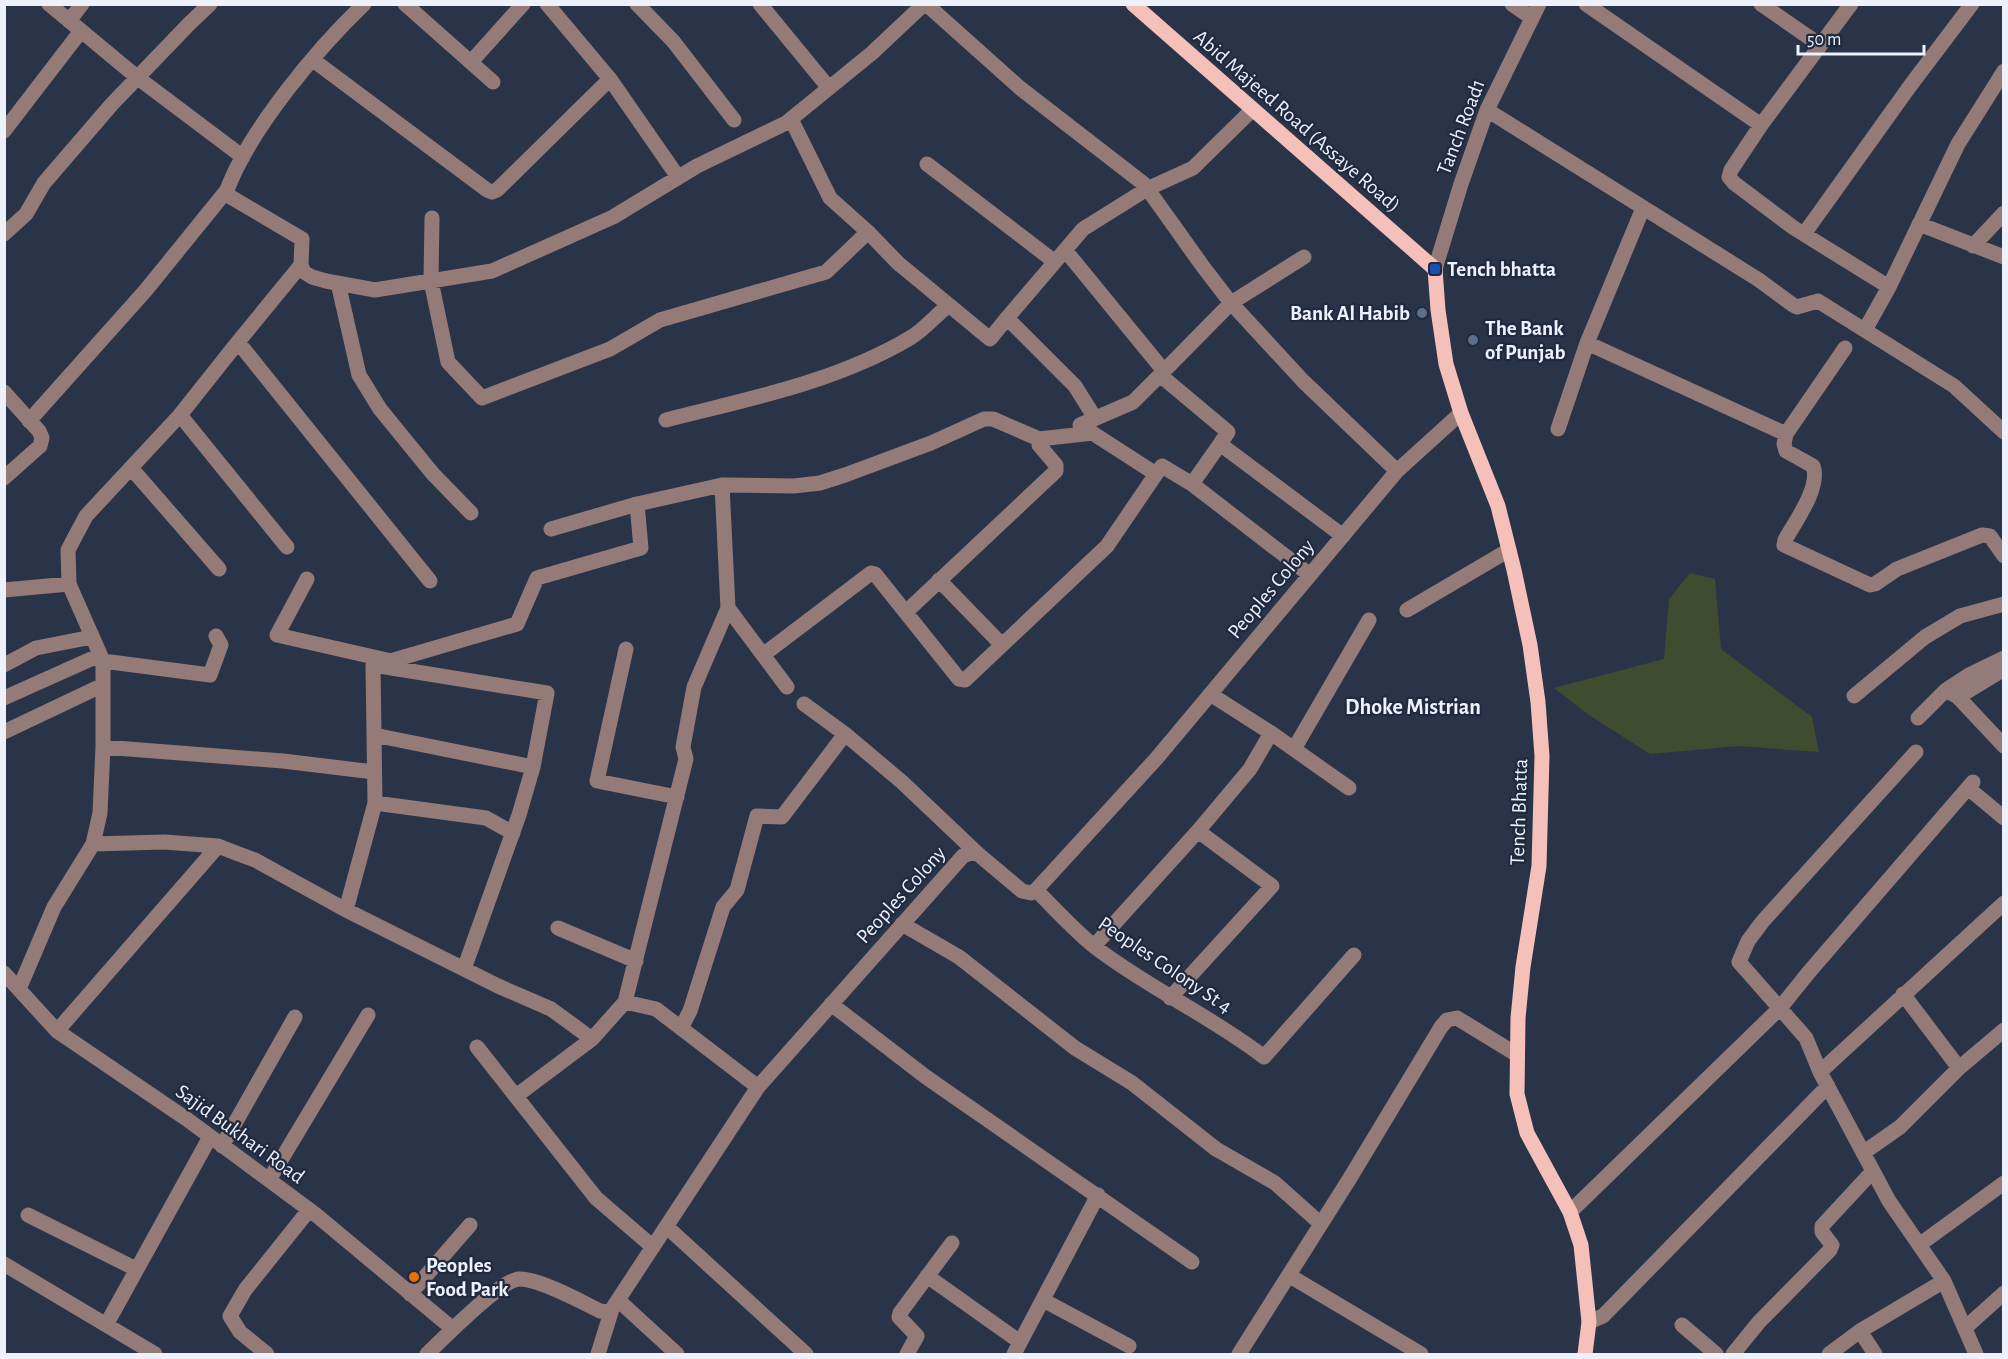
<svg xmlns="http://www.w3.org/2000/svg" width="2008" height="1359" font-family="'Alegreya Sans',sans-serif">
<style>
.green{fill:#3e4c2f}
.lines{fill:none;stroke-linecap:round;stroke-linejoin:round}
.minor{stroke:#957b78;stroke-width:15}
.major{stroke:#f6c0ba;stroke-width:15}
.transit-dot{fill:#1a4fb4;stroke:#202a3f;stroke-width:2}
.service-dot{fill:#5c6f8a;stroke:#202a3f;stroke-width:2}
.food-dot{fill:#e8710a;stroke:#202a3f;stroke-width:2}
.labels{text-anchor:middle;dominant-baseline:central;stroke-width:4.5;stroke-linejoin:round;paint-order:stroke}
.street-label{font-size:21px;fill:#ecf1fc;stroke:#202a3f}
.poi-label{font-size:21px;font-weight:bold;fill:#ecf1fc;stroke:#202a3f;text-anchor:start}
.neighbourhood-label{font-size:22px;font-weight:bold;fill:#ecf1fc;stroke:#202a3f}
</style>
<rect width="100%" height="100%" fill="#2a3449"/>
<!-- green -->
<path class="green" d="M 1690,573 L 1715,579 L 1721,649 L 1812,717 L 1819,752 L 1738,746 L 1650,754 L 1589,715 L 1554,688 L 1664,659 L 1669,599 Z"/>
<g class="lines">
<!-- minor -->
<path class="minor" d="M 49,4 L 138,78 L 243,157
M 364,4 C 317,49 250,129 227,190 L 229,196 L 302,239 L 301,265 L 304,272 L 312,277 L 326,281 L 375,290 L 492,271 L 613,217 L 697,166 L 786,123 L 872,53 L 924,4
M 405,4 L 493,82
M 547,4 L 610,79 L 678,177
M 637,4 L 673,41 L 734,120
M 760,4 L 829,88
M 926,4 L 1020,88 L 1144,184 L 1204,268 L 1231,303 L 1303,381 L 1397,471
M 1512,4 L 1532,18
M 1586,4 L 1761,125
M 1761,4 L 1820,45
M 1851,4 L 1761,125 L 1731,170 L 1729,177 L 1734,183 L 1794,228 L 1889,287
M 69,21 L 82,4
M 313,60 L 487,190 L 492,192 L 497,190 L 610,79
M 471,62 L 523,4
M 1487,110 L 1759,280 L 1793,305 L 1797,307 L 1818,301 L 1954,386 L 2004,432
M 791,119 L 830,198 L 868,232 L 898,263 L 990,339 L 1007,318
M 4,131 L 81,31
M 927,164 L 1055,262
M 432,218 L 431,281 L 448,362 L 482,398 L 610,349 L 660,320 L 826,272 L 868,232
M 1919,224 L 2004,257
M 4,234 L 26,214 L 44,183 L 112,104 L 189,24 L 210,4
M 1804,234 L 1910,86 L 1972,4
M 1973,246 L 2004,213
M 1065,250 L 1164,371
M 1304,257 L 1231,303 L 1160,375 L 1228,432 L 1220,444 L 1343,536
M 301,265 L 238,342 L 430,581
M 1435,269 L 1461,184 L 1487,110 L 1539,4
M 338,283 L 359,375 L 380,409 L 433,474 L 471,513
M 1865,330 L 1889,287 L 1958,144 L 2004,71
M 238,342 L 180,415 L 287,547
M 1587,343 L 1786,434
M 1845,348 L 1786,434 L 1784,444 L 1786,451 L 1813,466 C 1821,487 1795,522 1785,540 L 1784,545 L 1870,585 L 1875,584 L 1897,569 L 1982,535 L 1990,536 L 2004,556
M 1160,375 L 1133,402 L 1080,425 L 1156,474 L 1162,466 L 1192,484
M 4,392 L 39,431 L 42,438 L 40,446 L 4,478
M 1095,418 L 1075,386 L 1007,318 L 1083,229 L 1147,189 L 1193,168 L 1252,110
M 666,420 C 748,399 836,382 910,338 C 924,330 936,315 949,305
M 29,421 L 146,290 L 227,190
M 1558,429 L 1587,343 L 1643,208
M 1220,444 L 1192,484 L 1310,575
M 131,468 L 219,569
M 551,529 L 637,504 L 722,485 L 794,486 L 820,483 L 845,475 L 931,443 L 984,419 L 993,419 L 1039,439 L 1093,433
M 307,579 L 277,635 L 387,660
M 939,580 L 1002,645
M 4,590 L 69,584
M 728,608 L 787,687
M 1407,610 L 1509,550
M 906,612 L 1056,471 L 1056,465 L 1039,445 L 1039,439
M 626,649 L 597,781 L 677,797
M 763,655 L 871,573 L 875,574 L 959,679 L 965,680 L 1107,546 L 1156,474
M 103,661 L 69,584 L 68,550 L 86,516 L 180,415
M 380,664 L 517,624 L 537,578 L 641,548 L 637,504
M 4,665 L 36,648 L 92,637
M 1946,690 L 1958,697 L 2004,746
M 1854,696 L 1925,637 L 1960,616 L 2004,604
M 1958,697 L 2004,669
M 4,698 L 100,655
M 1918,718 L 1946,690 L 1969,675 L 2004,658
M 4,732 L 103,685
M 1271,733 L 1349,788
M 845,734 L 902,782 L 978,854
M 374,735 L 533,767
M 103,747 L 103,661 L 210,675 L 221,645 L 216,636
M 1294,749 L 1369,620
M 1916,752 L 1763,921 L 1748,941 L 1739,962 L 1806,1038 L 1820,1072 L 1889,1201 L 1944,1281 L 1976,1354
M 1968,788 L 2004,818
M 375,803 L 486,818 L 513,833
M 93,844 L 164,842 L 218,846 L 236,853 L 255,860 L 346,910 L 498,986 L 551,1009 L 592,1039 L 516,1096
M 1036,890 C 1055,909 1074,930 1095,947 C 1148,988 1211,1016 1264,1057 L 1354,955
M 346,910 L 375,803 L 373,665 L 547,693 L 533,767 L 519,815 L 464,969
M 902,924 L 959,957 L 1075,1048 L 1132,1083 L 1216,1149 L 1275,1183 L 1321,1224
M 558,928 L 636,961
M 1094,946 L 1198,831
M 4,973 L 57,1031 L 188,1120 L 315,1214 L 453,1329
M 19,989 L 54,907 L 93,844 L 100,813 L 103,747 L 283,761 L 374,772
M 1903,994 L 1959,1068
M 1170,998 L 1272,886 L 1198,831 L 1250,769 L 1271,733 L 1210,694
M 625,1002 L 656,1009 L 758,1087
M 831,1004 L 926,1077 L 1192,1262
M 681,1028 L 690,1011 L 723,907 L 737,890 L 757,816 L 782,817 L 845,734 L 804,704
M 57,1031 L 218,846
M 592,1039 L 625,1002 L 686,759 L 683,747 L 694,687 L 728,608 L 722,485
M 477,1047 L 596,1198 L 653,1247
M 1820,1072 L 2004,903
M 222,1146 L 295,1017
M 1863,1153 L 1900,1127 L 1959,1068 L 2004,1030
M 269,1180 L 368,1015
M 1570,1212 L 1780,1008 L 1809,972 L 1973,782
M 28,1215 L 136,1269
M 667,1227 L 806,1354
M 1919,1245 L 2004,1183
M 4,1264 L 155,1354
M 927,1276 L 1020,1342
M 1290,1276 L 1421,1354
M 410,1294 L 470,1225
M 618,1300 L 677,1354
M 1043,1300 L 1129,1346
M 1589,1322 L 1603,1316 L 1828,1086
M 106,1325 L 210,1137
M 1682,1325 L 1716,1354
M 1965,1328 L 2004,1293
M 1860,1331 L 1875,1354
M 267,1354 L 240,1332 L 230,1316 L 245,1290 L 309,1210
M 427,1354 C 443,1339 500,1280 519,1279 C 538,1278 582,1302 600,1311 L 608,1312 L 612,1309
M 598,1354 L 612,1309 L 758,1087 L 963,856 L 970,853 L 978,854 L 1022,891 L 1031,893 L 1036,890 L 1156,759 L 1397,471 L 1461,413
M 907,1354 L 917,1336 L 899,1317 L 900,1313 L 952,1243
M 1014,1354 L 1098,1195
M 1239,1354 L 1350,1178 L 1441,1027 L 1447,1020 L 1457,1018 L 1516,1054
M 1733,1354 L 1759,1322 L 1830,1250 L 1832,1245 L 1822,1232 L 1822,1226 L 1873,1171
M 1829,1354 L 1860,1331 L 1944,1281"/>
<!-- major -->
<path class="major" d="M 1133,4 L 1435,269 L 1438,310 L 1446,364 L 1461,413 L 1498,506 L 1514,570 L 1530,645 L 1538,702 L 1542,756 L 1539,866 L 1523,967 L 1518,1018 L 1517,1094 L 1527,1133 L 1570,1212 L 1581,1245 L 1589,1322 L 1585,1354"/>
</g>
<!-- markers -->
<rect class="transit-dot" x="1429" y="263" width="12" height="12" rx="3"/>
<g class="service-dot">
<circle cx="1422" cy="313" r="6"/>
<circle cx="1473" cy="340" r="6"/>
</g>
<circle class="food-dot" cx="414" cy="1277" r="6"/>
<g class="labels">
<!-- street labels -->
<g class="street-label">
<text transform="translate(1297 121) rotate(41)">Abid Majeed Road (Assaye Road)</text>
<text transform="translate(1461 127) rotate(-69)">Tanch Road1</text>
<text transform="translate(1271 589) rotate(-50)">Peoples Colony</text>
<text transform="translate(1519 812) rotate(-88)">Tench Bhatta</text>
<text transform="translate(901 895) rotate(-48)">Peoples Colony</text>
<text transform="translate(1165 965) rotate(34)">Peoples Colony St 4</text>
<text transform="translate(240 1134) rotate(36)">Sajid Bukhari Road</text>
</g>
<!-- poi labels -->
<g class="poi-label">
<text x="1447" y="269">Tench bhatta</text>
<text x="1410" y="313" text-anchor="end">Bank Al Habib</text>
<text x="1485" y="328">The Bank<tspan x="1485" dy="24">of Punjab</tspan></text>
<text x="426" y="1265">Peoples<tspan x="426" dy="24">Food Park</tspan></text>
</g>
<!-- neighbourhood labels -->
<g class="neighbourhood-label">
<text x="1413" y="707">Dhoke Mistrian</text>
</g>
</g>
<!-- border -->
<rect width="2008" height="1359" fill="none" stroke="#ecf1fc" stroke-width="12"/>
<!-- scale -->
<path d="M1798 45v9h126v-9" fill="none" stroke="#ecf1fc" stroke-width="3"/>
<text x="1807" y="45" font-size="18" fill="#ecf1fc" stroke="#202a3f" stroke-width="4.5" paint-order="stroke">50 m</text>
</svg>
